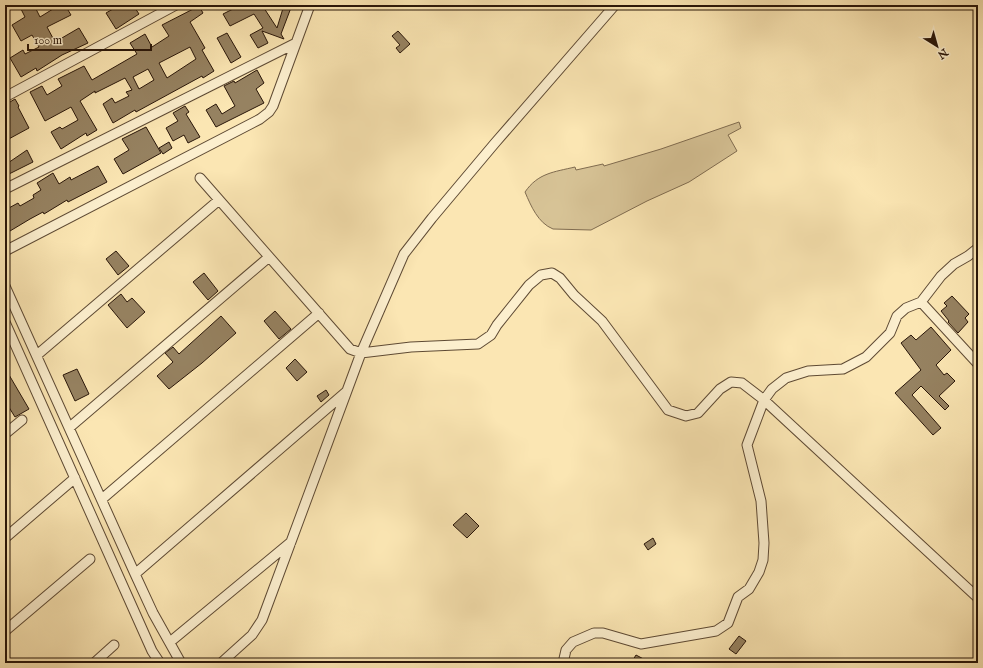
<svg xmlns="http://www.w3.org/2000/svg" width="983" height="668" font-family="'IM FELL English',serif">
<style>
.green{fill:#d7c396;stroke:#806c50}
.building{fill:#968261;stroke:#291609;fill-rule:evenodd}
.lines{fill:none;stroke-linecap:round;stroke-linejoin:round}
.minor-casing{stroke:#5e4a34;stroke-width:11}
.minor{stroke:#fcefce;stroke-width:9}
</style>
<rect width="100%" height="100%" fill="#fbe6b3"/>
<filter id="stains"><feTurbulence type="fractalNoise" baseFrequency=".005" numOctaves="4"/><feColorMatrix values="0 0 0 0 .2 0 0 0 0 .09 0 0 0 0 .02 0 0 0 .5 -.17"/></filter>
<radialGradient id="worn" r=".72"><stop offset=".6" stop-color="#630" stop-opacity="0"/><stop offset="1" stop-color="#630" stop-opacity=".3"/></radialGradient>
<!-- green -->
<path class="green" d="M 739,122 L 741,128 L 728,135 L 737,151 L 689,182 L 647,201 L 591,230 L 553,229 C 538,223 531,206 525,192 C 538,173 554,172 575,167 L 576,170 L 603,164 L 604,166 L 661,149 Z"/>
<!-- building -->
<path class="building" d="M 24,5 L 34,5 L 40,17 L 53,9 L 51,5 L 65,5 L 71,15 L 47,27 L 55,42 L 79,28 L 88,43 L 62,55 L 37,71 L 36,68 L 21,77 L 10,58 L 23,50 L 25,54 L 39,47 L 32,35 L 21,41 L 12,25 L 25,17 L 20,7 Z
M 120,5 L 133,5 L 139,14 L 116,29 L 106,13 Z
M 241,5 L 262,5 L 277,28 L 284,5 L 292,5 L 281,34 L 284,39 L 262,31 L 268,43 L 258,48 L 250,35 L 263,28 L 254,14 L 230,26 L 223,14 Z
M 199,6 L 203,13 L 190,22 L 205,48 L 202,50 L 214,71 L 203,78 L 202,76 L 136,112 L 135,110 L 113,123 L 103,104 L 112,98 L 115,103 L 129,96 L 126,92 L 132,90 L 125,78 L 95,93 L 95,91 L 80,101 L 97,130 L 87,136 L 86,133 L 61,149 L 51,132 L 60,127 L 62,129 L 78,120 L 71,107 L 45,121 L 30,92 L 42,86 L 47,95 L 62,86 L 58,79 L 84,66 L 92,80 L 137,54 L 130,43 L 145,34 L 152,47 L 169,36 L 162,25 ZM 190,47 L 196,59 L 167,78 L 159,63 ZM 148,69 L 154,80 L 139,89 L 133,77 Z
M 398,31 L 410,44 L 400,53 L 396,48 L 400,45 L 392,36 Z
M 227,33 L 241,57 L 231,63 L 217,38 Z
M 257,70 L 264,83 L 256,89 L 264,103 L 216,127 L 206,110 L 216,104 L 222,114 L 235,106 L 224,86 L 234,81 L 235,83 Z
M 15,99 L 19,106 L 18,107 L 29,128 L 5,141 L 5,105 Z
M 185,106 L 189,112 L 186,114 L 200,137 L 188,143 L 184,135 L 173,141 L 166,128 L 178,121 L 173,113 Z
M 146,127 L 161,153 L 123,174 L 114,159 L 129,150 L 122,139 Z
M 169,142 L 172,148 L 163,154 L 159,148 Z
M 27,150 L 33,162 L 5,176 L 5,165 Z
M 98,166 L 107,182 L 68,202 L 67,200 L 44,214 L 43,212 L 30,219 L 5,234 L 5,214 L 9,212 L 7,209 L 18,203 L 20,206 L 34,198 L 33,195 L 41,190 L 37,183 L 53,173 L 59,184 L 70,177 L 71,180 Z
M 116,251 L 129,266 L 118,275 L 106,259 Z
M 204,273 L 218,291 L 208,300 L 193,282 Z
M 121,294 L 127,302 L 132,298 L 145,312 L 127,328 L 108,305 Z
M 952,296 L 969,314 L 965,318 L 968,322 L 958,333 L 948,322 L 949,321 L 941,311 L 947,306 L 944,303 Z
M 275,311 L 291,329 L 279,339 L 264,321 Z
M 221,316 L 236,333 L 202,363 L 169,389 L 157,376 L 173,362 L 165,353 L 173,347 L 179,354 Z
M 931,327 L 951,350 L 936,365 L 944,375 L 947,373 L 955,381 L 939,396 L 949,406 L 945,410 L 921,386 L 912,395 L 941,428 L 933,435 L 895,393 L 921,370 L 901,343 L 911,335 L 916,340 Z
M 295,359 L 307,372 L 297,381 L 286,368 Z
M 5,368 L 29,409 L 15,417 L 5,401 Z
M 77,369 L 89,394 L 75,401 L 63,375 Z
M 326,390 L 329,395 L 321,402 L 317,396 Z
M 466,513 L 479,526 L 467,538 L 453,525 Z
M 653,538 L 656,544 L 648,550 L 644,544 Z
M 739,636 L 746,641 L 736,654 L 729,649 Z
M 636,655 L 651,663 L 631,663 Z"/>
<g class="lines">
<!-- minor casing -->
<g class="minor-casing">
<path id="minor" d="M 5,97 L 176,5
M 200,178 L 350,349 L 361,353 L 411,347 L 478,344 L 491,335 L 497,325 L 529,285 L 541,275 L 552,273 L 560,278 L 574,295 L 602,321 L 668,410 L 686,416 L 698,413 L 720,389 L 731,382 L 742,383 L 764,400 L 978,598
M 5,189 L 296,43
M 5,251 L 260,119 L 269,112 L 273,106 L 310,5
M 5,286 L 135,574 L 153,613 L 181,663
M 921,302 L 978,364
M 5,322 L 152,651 L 160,663
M 37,355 L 219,200
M 70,427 L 269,257
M 5,434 L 22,420
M 102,499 L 319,313
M 5,538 L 75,478
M 135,574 L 346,392
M 5,631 L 90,559
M 170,642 L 291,542
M 94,663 L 114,645
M 221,663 L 252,635 L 262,620 L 361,353 L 404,254 L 432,218 L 495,143 L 615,5
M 563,663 L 566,650 L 573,642 L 594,633 L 603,633 L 641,644 L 716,631 L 728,623 L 738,597 L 749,589 L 759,572 L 763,560 L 764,543 L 761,501 L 747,445 L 764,400 L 772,389 L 786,378 L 808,371 L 843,369 L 866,357 L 890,333 L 897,316 L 906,308 L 921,302 L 941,276 L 954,264 L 968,256 L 978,248"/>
</g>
<!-- minor -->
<use href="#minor" class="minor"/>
</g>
<!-- margin -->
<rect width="983" height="668" fill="none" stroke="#fbe6b3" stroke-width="20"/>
<rect x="6" y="6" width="971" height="656" fill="none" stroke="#291609" stroke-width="2"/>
<rect x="10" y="10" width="963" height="648" fill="none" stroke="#291609"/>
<!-- north arrow -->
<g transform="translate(937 46) rotate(143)" stroke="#fcefce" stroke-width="3" paint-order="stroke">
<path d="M0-3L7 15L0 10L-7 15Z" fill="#291609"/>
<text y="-6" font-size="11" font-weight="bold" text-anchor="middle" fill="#291609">N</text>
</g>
<!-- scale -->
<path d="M28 44v6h123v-6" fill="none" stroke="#291609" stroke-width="2"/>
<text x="34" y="44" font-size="12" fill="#291609" stroke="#fcefce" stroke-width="3" paint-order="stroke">100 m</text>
<rect width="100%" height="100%" filter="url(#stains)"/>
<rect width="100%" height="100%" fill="url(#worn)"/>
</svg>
